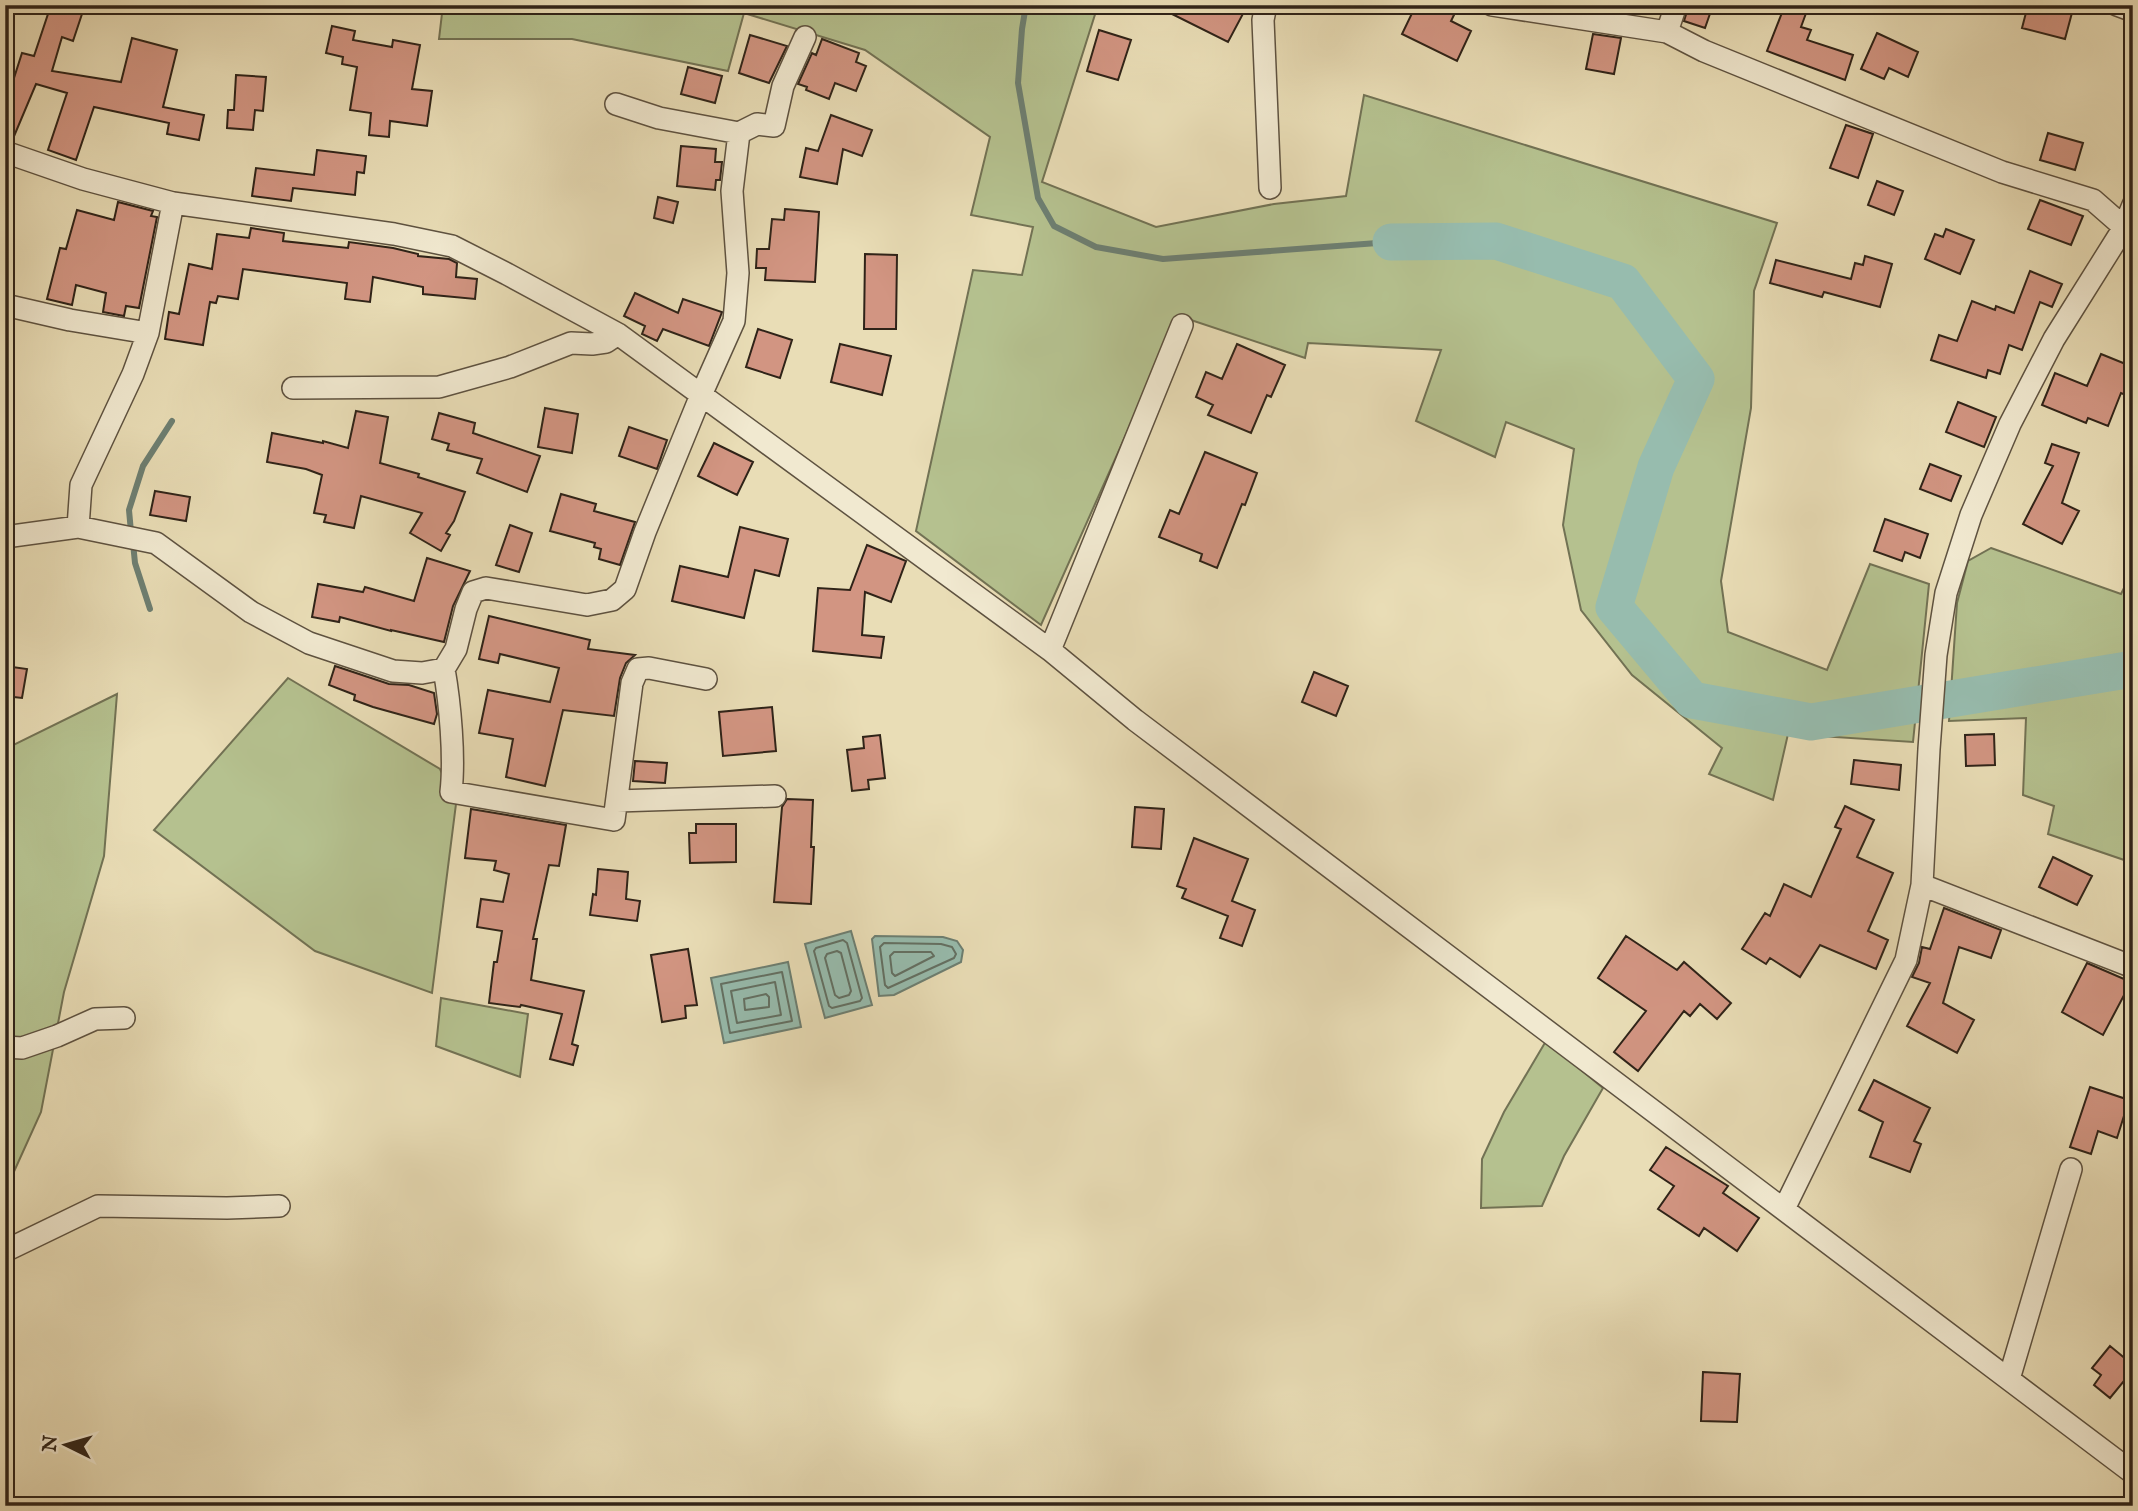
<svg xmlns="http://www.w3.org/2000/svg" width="2138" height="1511" font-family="'IM FELL English',serif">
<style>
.green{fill:#b5c18f;stroke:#727254;stroke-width:2}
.water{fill:#97bcae;stroke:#6d7f72;stroke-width:2}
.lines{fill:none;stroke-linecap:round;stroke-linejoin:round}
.shore{stroke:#637063;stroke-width:2}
.stream{stroke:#6d7f72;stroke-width:6}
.river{stroke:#97bcae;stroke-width:37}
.building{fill:#d29582;stroke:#2f2318;stroke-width:2}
.minor-casing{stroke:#5e5240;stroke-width:24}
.minor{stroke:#f1e9d0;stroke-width:21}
</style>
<rect width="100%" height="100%" fill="#e9ddb6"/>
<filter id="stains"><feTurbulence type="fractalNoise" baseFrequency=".00286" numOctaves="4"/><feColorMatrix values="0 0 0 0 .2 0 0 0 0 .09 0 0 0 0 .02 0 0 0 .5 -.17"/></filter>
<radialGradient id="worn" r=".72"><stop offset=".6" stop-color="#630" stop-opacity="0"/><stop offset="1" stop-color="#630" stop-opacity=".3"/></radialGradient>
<!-- green -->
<path class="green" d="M 443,5 L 1098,5 L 1042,182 L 1156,227 L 1274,204 L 1346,196 L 1364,95 L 1777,223 L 1754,291 L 1751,408 L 1721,581 L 1728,632 L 1827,670 L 1870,564 L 1929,584 L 1913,742 L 1788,734 L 1773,800 L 1709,774 L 1722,748 L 1632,675 L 1581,610 L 1563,525 L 1574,449 L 1506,422 L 1495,457 L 1416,421 L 1441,350 L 1308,343 L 1305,358 L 1179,316 L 1041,625 L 916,531 L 973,270 L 1022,275 L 1033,227 L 971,215 L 990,137 L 865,50 L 744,13 L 728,71 L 572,39 L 439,39 Z
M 1991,548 L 2121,594 L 2133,570 L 2133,863 L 2048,834 L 2054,806 L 2023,795 L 2026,718 L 1949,721 L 1957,603 L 1968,561 Z
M 288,678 L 440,769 L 456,804 L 432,993 L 315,951 L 154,830 Z
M 117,694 L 104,856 L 64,992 L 41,1112 L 12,1176 L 5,1181 L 5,749 Z
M 441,998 L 528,1014 L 520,1077 L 436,1046 Z
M 1546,1041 L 1603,1088 L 1564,1156 L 1542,1206 L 1481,1208 L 1482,1159 L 1504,1112 Z"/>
<!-- water -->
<path class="water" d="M 851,931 L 872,1005 L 825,1018 L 805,944 Z
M 875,936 L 943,937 L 957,941 L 963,950 L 961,962 L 894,995 L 879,996 L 872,939 Z
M 788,962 L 801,1027 L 724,1043 L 711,978 Z"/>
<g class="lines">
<!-- shore -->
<path class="shore" d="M 843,940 L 847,943 L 862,998 L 860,1001 L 832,1008 L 829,1006 L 814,951 L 816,948 Z
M 884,943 L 941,944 L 952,947 L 956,954 L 954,958 L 888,988 L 885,985 L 880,947 Z
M 837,951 L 841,953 L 851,991 L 849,995 L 839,998 L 835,995 L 825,958 L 827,954 Z
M 894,952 L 931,952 L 934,956 L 895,976 L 892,973 L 890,956 Z
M 782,972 L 792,1021 L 730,1033 L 721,984 Z
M 775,982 L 781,1015 L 737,1023 L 731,991 Z
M 766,994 L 769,997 L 769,1007 L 745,1010 L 744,999 Z"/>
<!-- stream -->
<path class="stream" d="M 1026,5 L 1022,29 L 1018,83 L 1038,198 L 1054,226 L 1096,247 L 1163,259 L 1391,242
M 131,532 L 129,510 L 143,466 L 172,421
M 133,543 L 135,563 L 150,609"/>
<!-- river -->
<path class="river" d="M 1391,242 L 1496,241 L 1623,282 L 1696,379 L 1656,467 L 1614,607 L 1692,700 L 1811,722 L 2133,669"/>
</g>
<!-- building -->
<path class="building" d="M 51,5 L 82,14 L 73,41 L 62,37 L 52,71 L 121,82 L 132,38 L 177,50 L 163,107 L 204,115 L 199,140 L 167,134 L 169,123 L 94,107 L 76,160 L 48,150 L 67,93 L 36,84 L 12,141 L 5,139 L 5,77 L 13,81 L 22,53 L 34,56 Z
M 1154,5 L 1236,5 L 1245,10 L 1228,42 Z
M 1416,5 L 1434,5 L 1454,15 L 1451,21 L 1471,31 L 1457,61 L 1402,34 Z
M 1689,5 L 1713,5 L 1705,28 L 1684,21 Z
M 1785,5 L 1809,5 L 1801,27 L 1811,30 L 1807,40 L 1853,55 L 1845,80 L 1767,51 Z
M 2028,5 L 2057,5 L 2073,9 L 2065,39 L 2022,28 Z
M 332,26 L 355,31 L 353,40 L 392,47 L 393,40 L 420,45 L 412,89 L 432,91 L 427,126 L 390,121 L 389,137 L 369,135 L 371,113 L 350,110 L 357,67 L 342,64 L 343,57 L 326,53 Z
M 1099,30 L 1131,40 L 1118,80 L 1087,71 Z
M 1877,33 L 1918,52 L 1908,77 L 1889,68 L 1884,79 L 1861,69 Z
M 1593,34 L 1621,38 L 1614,74 L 1586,69 Z
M 750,35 L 787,46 L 769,83 L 739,73 Z
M 822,39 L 859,53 L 856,62 L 866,66 L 856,91 L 835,83 L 829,99 L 806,90 L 807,87 L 798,84 L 812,53 L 816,55 Z
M 688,67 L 722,76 L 715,103 L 681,94 Z
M 236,75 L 266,77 L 263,111 L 255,110 L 253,130 L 227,128 L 228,110 L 234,110 Z
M 831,115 L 872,130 L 862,156 L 843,149 L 837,184 L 800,177 L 806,148 L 818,151 Z
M 1846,125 L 1873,134 L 1858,178 L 1830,168 Z
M 2048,133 L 2083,143 L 2075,170 L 2040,160 Z
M 681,146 L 716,149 L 715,162 L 722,162 L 720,180 L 716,180 L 715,190 L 677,186 Z
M 317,150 L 366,156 L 364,173 L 357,172 L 355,195 L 293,188 L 291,201 L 252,196 L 256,168 L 314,175 Z
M 1877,181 L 1903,191 L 1894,215 L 1868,205 Z
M 658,197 L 678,202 L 673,223 L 654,218 Z
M 2040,200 L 2083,216 L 2071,245 L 2028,229 Z
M 118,202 L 153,211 L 151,216 L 157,217 L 139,308 L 126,306 L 124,316 L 103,312 L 106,293 L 76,285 L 72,305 L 47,299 L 60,248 L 66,249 L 77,210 L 114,220 Z
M 785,209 L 819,212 L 815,282 L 765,280 L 766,268 L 756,268 L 757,249 L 769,249 L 772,219 L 784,220 Z
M 251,228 L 284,233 L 283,241 L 348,248 L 349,242 L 393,248 L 418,254 L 418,256 L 449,259 L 457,263 L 456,277 L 477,279 L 475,299 L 423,294 L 423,287 L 373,277 L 370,302 L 345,299 L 347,283 L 243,269 L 238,299 L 218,296 L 216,303 L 210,302 L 203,345 L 165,339 L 169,312 L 179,314 L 189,264 L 212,269 L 217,234 L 249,238 Z
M 1946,229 L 1974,240 L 1960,274 L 1925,259 L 1935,234 L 1943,237 Z
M 865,254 L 897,255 L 896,329 L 864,329 Z
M 1865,256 L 1892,264 L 1880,307 L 1824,292 L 1822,297 L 1770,283 L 1776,260 L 1851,279 L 1855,263 L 1863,265 Z
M 2030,271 L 2062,284 L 2052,307 L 2040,302 L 2022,350 L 2009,345 L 2000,374 L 1988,370 L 1986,378 L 1931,360 L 1939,335 L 1957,341 L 1972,301 L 1995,310 L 1996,306 L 2014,313 Z
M 635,293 L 678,313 L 683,299 L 722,312 L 709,346 L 663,329 L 657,341 L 642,334 L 645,326 L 624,316 Z
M 758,329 L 792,340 L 780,378 L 746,367 Z
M 840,344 L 891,356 L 882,395 L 831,382 Z
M 1237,344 L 1285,365 L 1271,397 L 1267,395 L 1251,433 L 1208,415 L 1213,405 L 1196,397 L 1206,372 L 1222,379 Z
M 2101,354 L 2133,367 L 2133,398 L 2121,393 L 2108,426 L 2088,418 L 2086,423 L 2042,405 L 2055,373 L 2087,386 Z
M 1958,402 L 1996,417 L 1984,447 L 1946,432 Z
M 545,408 L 578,414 L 572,453 L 538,447 Z
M 356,411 L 388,417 L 380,463 L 419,474 L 418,477 L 465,492 L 454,521 L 446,533 L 450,535 L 441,551 L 410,533 L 422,513 L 361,496 L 354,528 L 324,522 L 326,515 L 314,513 L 322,475 L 306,469 L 267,462 L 272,433 L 323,443 L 323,441 L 348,448 Z
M 439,413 L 475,423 L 473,433 L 540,456 L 527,492 L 477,473 L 482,459 L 447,450 L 449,444 L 432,439 Z
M 629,427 L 667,440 L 657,469 L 619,456 Z
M 714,443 L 753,462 L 737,495 L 698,476 Z
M 2052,444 L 2079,453 L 2062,503 L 2079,511 L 2062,544 L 2023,524 L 2053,466 L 2045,463 Z
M 1205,452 L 1257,473 L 1245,505 L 1242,504 L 1217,568 L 1200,561 L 1202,554 L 1159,537 L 1170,510 L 1179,514 Z
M 1930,464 L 1961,476 L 1951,501 L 1920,489 Z
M 155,491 L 190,497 L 186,521 L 150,515 Z
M 561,494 L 596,504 L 594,511 L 635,522 L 620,565 L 599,559 L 601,549 L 594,547 L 595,543 L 550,531 Z
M 1885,519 L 1928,534 L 1920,558 L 1905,552 L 1902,561 L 1874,551 Z
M 510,525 L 532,533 L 519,572 L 496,565 Z
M 740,527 L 788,539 L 779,576 L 755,570 L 744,618 L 672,601 L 680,566 L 728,577 Z
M 867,545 L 906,561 L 891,602 L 865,592 L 862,635 L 884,637 L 881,658 L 813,651 L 818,588 L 850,590 Z
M 427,558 L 470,571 L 453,606 L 444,642 L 391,630 L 391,631 L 340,617 L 339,622 L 312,617 L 318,584 L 363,592 L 365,587 L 414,601 Z
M 489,616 L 590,640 L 588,649 L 635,655 L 626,663 L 620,678 L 614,716 L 563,710 L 545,786 L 506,777 L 513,739 L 479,733 L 488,690 L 550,702 L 559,668 L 500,654 L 498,663 L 479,659 Z
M 5,666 L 27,669 L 22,698 L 5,696 Z
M 335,666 L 389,684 L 409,685 L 434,693 L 437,714 L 434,724 L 373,707 L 354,700 L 355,695 L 329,685 Z
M 1314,672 L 1348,686 L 1336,716 L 1302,702 Z
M 772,707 L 776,751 L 723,756 L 719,712 Z
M 1994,734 L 1995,765 L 1966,766 L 1965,735 Z
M 880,735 L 885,778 L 868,780 L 869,789 L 852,791 L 847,750 L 864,748 L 863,737 Z
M 1854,760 L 1901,765 L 1899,790 L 1851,784 Z
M 635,761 L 667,763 L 665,783 L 633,781 Z
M 787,799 L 813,800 L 811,847 L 814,847 L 811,904 L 774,902 L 782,807 Z
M 1845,806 L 1874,820 L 1857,857 L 1893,873 L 1868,931 L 1888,940 L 1876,969 L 1820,945 L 1800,977 L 1770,958 L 1766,964 L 1742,949 L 1765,913 L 1770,916 L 1784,884 L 1811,897 L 1841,829 L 1835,827 Z
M 1135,807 L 1164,809 L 1161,849 L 1132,847 Z
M 471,809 L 566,825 L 559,866 L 549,865 L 533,939 L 537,939 L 531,980 L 584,991 L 572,1044 L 578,1046 L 573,1065 L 550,1059 L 562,1014 L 521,1005 L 520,1007 L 489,1003 L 494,962 L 497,962 L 502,931 L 477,927 L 481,899 L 503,902 L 509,874 L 494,870 L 496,861 L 465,858 Z
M 696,824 L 736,824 L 736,862 L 690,863 L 689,833 L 696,833 Z
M 1194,838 L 1248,859 L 1232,901 L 1255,910 L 1242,946 L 1220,938 L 1228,916 L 1182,898 L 1186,889 L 1177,886 Z
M 2053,857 L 2092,876 L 2077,905 L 2039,887 Z
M 598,869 L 628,872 L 626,899 L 640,901 L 637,921 L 590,915 L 593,894 L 596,895 Z
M 1944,908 L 2001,930 L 1991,958 L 1959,947 L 1943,1003 L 1974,1020 L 1957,1053 L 1907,1026 L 1930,983 L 1912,977 L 1919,963 L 1922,947 L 1930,949 Z
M 1626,936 L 1677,970 L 1684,962 L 1731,1003 L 1717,1019 L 1700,1004 L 1690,1016 L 1684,1011 L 1638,1071 L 1614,1052 L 1646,1011 L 1598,978 Z
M 688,949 L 697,1005 L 685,1006 L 686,1018 L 662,1022 L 651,955 Z
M 2087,963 L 2131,982 L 2103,1035 L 2062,1012 Z
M 1874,1080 L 1930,1108 L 1914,1141 L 1921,1144 L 1910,1172 L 1870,1157 L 1883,1122 L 1859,1110 Z
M 2090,1087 L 2129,1100 L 2117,1138 L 2098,1131 L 2091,1154 L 2070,1147 Z
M 1666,1147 L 1728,1186 L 1723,1193 L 1759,1218 L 1737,1251 L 1704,1228 L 1699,1236 L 1658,1209 L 1674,1186 L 1650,1170 Z
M 2110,1346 L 2133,1365 L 2133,1370 L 2110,1398 L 2094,1385 L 2101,1375 L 2092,1368 Z
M 1703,1372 L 1740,1374 L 1737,1422 L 1701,1421 Z"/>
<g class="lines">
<!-- minor casing -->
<g class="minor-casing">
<path id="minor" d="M 1266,5 L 1263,20 L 1270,188
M 1492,5 L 1667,32 L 1704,51 L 2002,172 L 2093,200 L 2133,235
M 2117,5 L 2133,11
M 1667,32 L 1676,5
M 616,104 L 659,118 L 739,133 L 757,124 L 774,126 L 783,86 L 805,37
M 5,152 L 83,179 L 173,203 L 394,234 L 452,246 L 507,274 L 618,334 L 1050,650 L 1135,720 L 2133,1473
M 5,305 L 70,320 L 148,333
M 293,388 L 439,387 L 510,367 L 571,343 L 592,344 L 606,342 L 618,334
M 78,527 L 81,485 L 133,374 L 148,333 L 173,203
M 5,537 L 78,527 L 156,543 L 251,612 L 309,643 L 393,671 L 422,673 L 444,669
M 1050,650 L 1182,325
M 706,679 L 649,668 L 638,669 L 632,683 L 614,820 L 451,792 C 455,757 450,703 444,669 L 456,649 L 466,609 L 473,592 L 486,588 L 587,605 L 612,600 L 625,589 L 645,532 L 701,395 L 734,321 L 738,273 L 732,191 L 739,133
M 617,801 L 775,796
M 1922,885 L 2133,967
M 5,1047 L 22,1048 L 57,1036 L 95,1019 L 124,1018
M 1784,1209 L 1906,960 L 1922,885 L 1929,749 L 1936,655 L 1946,593 L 1971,515 L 2010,424 L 2054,339 L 2123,229 L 2133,205
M 5,1251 L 98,1206 L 227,1208 L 279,1206
M 2009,1379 L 2071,1169"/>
</g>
<!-- minor -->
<use href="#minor" class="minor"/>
</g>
<!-- margin -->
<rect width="2138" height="1511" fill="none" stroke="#e9ddb6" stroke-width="28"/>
<rect x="7" y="7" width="2124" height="1497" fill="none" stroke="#2f2318" stroke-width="3.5"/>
<rect x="14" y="14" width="2110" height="1483" fill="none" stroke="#2f2318" stroke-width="2"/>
<!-- north arrow -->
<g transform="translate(66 1445) rotate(275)" stroke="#f1e9d0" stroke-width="5" paint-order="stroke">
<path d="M0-5L12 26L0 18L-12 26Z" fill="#2f2318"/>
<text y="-10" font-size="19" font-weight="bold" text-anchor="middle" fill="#2f2318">N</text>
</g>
<rect width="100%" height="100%" filter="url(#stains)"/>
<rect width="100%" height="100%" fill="url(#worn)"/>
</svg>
